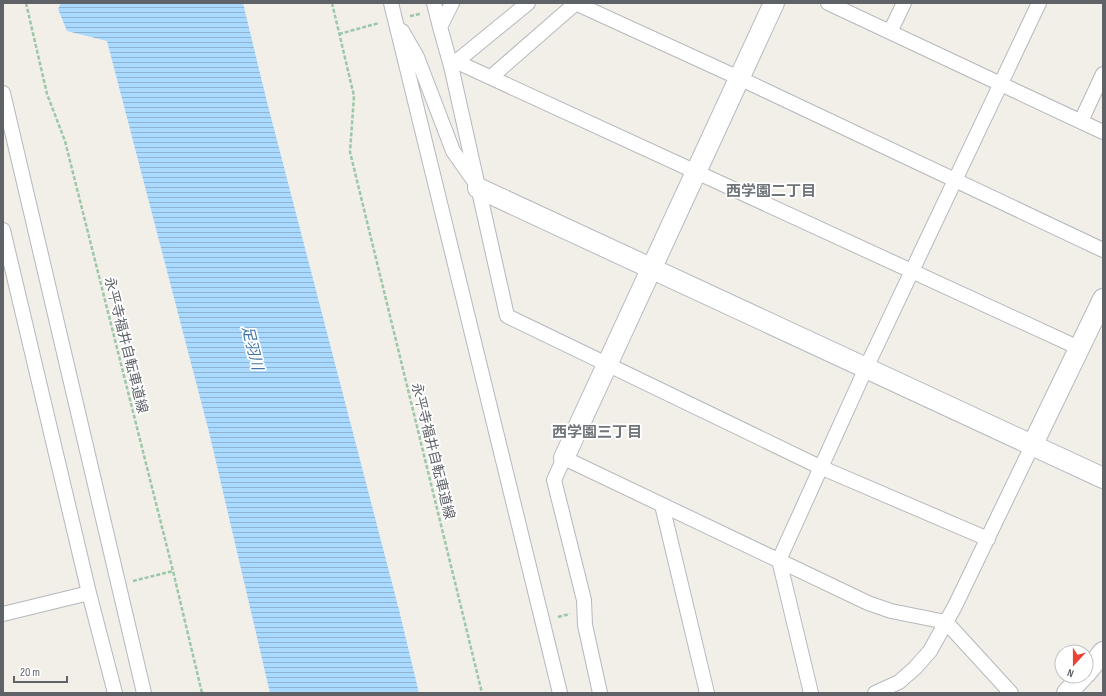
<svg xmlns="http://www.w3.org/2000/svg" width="1106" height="696" font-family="'Sofia Sans Condensed','Noto Sans JP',sans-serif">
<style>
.water{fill:url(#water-rules)}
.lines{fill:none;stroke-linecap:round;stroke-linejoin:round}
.street-casing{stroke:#b5b8bc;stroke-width:16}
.secondary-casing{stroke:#b6babf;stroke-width:22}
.path{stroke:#9cc7a9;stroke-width:2.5;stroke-dasharray:4 2;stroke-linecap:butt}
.street{stroke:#fff;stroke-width:14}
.secondary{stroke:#fff;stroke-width:20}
.labels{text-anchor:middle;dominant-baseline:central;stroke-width:3.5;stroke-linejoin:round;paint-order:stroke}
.street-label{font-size:14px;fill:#5f6368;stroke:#fff}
.neighbourhood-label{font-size:15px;font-weight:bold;fill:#70757a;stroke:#fff}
.water-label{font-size:15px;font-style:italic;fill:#4174aa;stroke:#fff}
</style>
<defs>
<pattern id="water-rules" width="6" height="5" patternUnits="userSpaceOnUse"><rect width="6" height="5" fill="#aadaff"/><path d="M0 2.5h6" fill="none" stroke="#8eb4d2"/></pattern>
</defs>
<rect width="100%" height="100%" fill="#f1efe8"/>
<!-- water -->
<path class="water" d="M 61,3 L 243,3 L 266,98 L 399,610 L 419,693 L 270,693 L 209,432 L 107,41 L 67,31 L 58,9 Z"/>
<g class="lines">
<!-- street casing -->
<g class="street-casing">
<path id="street" d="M 391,3 L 560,693
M 434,3 L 440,27
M 452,3 L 440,27 L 451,66 L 507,316 L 820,467 L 988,539
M 575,3 L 739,78 L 1103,250
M 828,3 L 1103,132
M 402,31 L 417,57 L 453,151 L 474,181
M 890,32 L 904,3
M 457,62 L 1079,348
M 451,66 L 528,3
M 491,77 L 576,3
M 3,93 L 144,693
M 1081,121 L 1103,74
M 3,230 L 89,593 L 115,693
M 662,505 L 707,693
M 3,614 L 89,593
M 600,693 L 585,625 L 584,600 L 554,480 L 564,458 L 868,603 L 891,611 L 946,622 L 1011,693
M 811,693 L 779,560 L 866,368 L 1039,3
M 875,693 L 899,682 L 915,668 L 930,651 L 955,606 L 1032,446"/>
</g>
<!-- secondary casing -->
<g class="secondary-casing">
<path id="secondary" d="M 478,188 L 1103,478
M 1032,446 L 1103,299
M 564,458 L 774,3
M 1086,673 L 1103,652
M 1067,693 L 1083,676"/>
</g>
<!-- path -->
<path class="path" d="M 26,3 L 47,94 L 65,141 L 173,571 L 202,693
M 332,3 L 354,96 L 350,152 L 482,693
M 410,16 L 420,14
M 339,34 L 379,23
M 133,581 L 173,571
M 558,617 L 570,614"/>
<!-- street -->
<use href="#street" class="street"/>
<!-- secondary -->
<use href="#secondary" class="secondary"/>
</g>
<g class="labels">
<!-- street labels -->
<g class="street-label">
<text transform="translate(126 345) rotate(76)">永平寺福井自転車道線</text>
<text transform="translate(433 451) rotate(76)">永平寺福井自転車道線</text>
</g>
<!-- neighbourhood labels -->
<g class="neighbourhood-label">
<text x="771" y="191">西学園二丁目</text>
<text x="597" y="432">西学園三丁目</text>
</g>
<!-- water labels -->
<g class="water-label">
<text transform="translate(252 348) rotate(76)">足羽川</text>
</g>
</g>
<!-- border -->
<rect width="1106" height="696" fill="none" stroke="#5f6368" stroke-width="8"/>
<!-- north arrow -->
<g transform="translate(1074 664) rotate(201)"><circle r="19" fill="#ffffff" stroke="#bfc1c3"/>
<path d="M0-3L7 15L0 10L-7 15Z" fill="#ea4335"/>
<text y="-6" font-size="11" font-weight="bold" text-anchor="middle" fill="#5f6368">N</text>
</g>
<!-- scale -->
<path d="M14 676v6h53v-6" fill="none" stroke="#5f6368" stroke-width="2"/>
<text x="20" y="676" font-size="12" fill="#5f6368" stroke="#ffffff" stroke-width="3" paint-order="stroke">20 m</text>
</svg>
